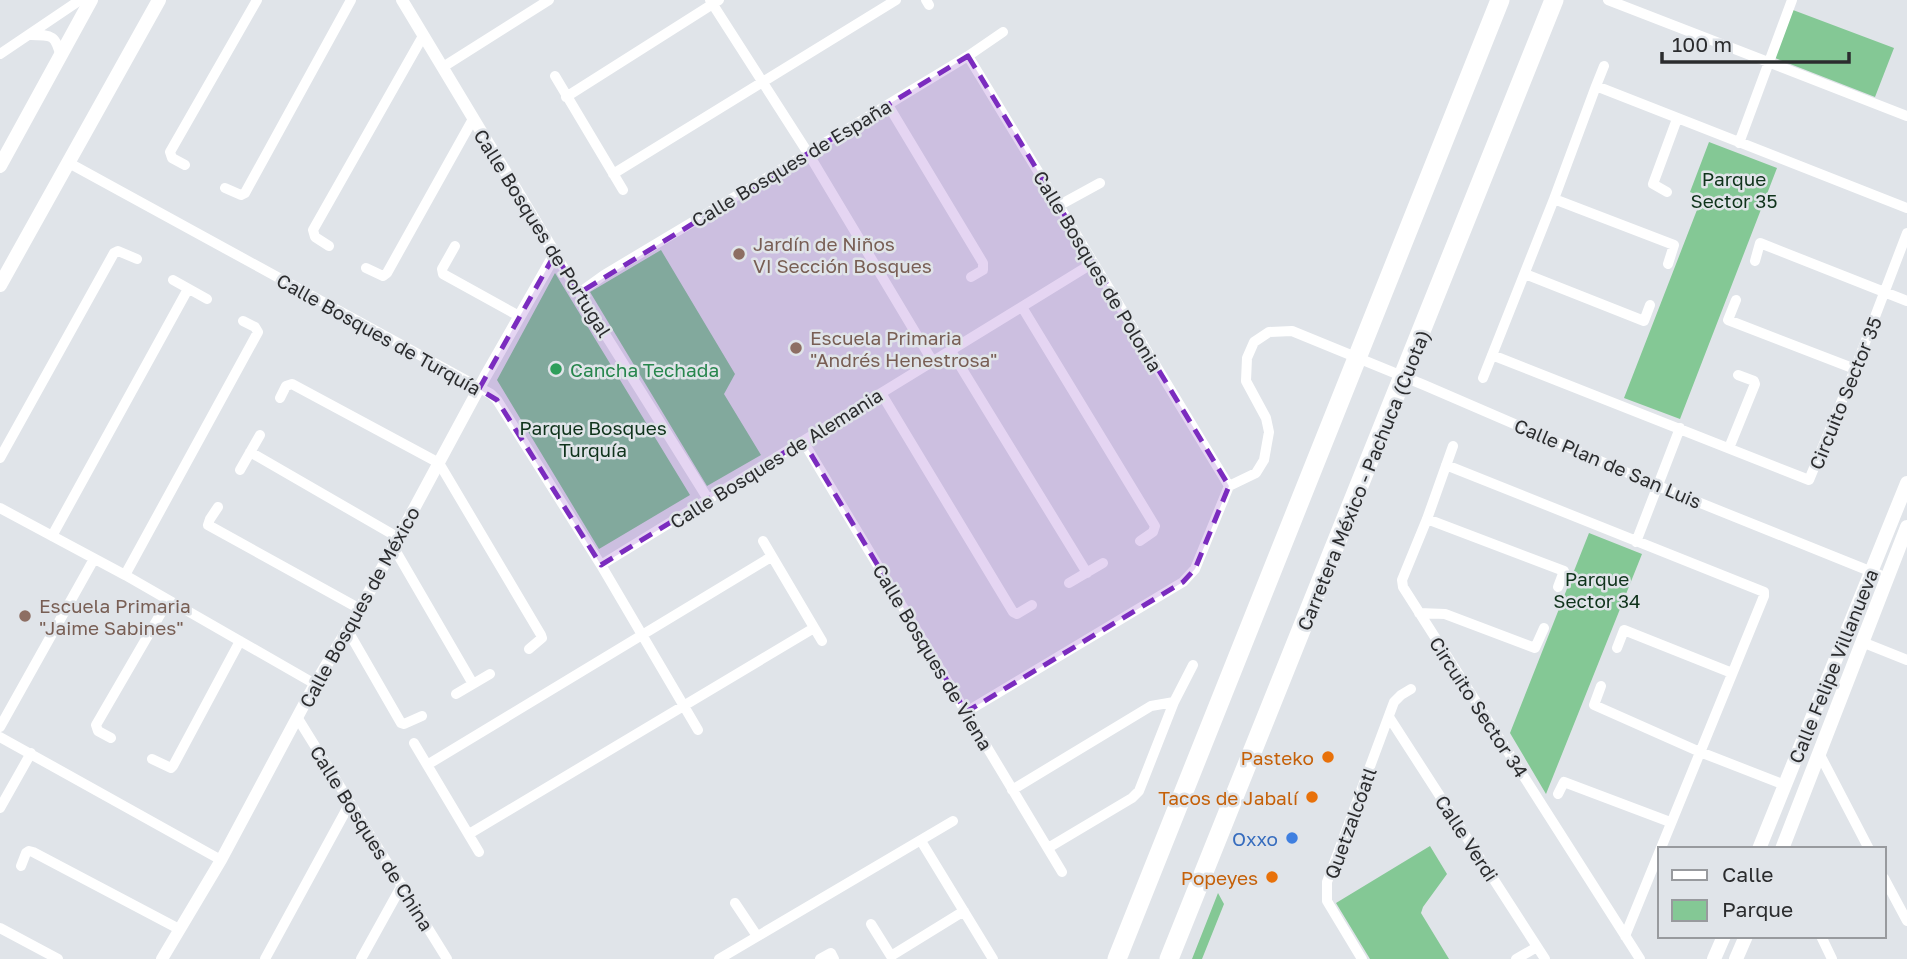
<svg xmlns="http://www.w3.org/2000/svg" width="1907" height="959" font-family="'Golos Text',sans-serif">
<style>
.green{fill:#84c895}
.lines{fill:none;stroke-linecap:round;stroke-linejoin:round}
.minor{stroke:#fff;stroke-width:10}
.tertiary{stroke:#fff;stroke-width:12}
.secondary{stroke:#fff;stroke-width:14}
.motorway{stroke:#fff;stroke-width:19}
.marked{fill:#7b2cbf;fill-opacity:0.2;stroke:#7b2cbf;stroke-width:5;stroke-dasharray:14 9;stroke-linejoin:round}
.education-dot{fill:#8d6e63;stroke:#e0e4e9;stroke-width:2.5}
.leisure-dot{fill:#2e9e5b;stroke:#e0e4e9;stroke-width:2.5}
.food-dot{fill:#e8710a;stroke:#e0e4e9;stroke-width:2.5}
.shop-dot{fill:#3f7fe0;stroke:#e0e4e9;stroke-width:2.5}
.labels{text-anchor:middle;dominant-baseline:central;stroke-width:5;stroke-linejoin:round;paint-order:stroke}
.street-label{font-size:19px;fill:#2b2c2e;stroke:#e0e4e9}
.park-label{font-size:19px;fill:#0f331b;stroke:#e0e4e9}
.education-label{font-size:19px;fill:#785e54;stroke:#e0e4e9;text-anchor:start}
.leisure-label{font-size:19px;fill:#27864d;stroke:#e0e4e9;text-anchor:start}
.food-label{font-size:19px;fill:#c56008;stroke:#e0e4e9;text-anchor:end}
.shop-label{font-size:19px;fill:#366cbe;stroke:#e0e4e9;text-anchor:end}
</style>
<rect width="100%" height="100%" fill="#e0e4e9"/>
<!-- green -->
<path class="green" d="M 1793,10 L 1894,48 L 1875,97 L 1775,58 Z
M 1709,142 L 1777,168 L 1680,419 L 1624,398 L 1702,197 L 1690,192 Z
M 661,250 L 735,374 L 724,394 L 761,455 L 707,486 L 590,292 Z
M 555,273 L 690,495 L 599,549 L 497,380 Z
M 1589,533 L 1642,554 L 1546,794 L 1510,733 Z
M 1430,846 L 1447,874 L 1423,907 L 1421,913 L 1449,959 L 1370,959 L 1336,903 Z
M 1218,893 L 1224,904 L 1202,959 L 1192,959 Z"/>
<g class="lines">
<!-- minor -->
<path class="minor" d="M 710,0 L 808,153 L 933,362
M 926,0 L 929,5
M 1608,0 L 1907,116
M 31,35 C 53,35 55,35 61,57
M 0,54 L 80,0
M 968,56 L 1229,486
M 443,67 L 549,0
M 555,76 L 623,190
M 1596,86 L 1604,66
M 566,97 L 719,0
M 888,105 L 983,263 L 983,270 L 971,277
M 1739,143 L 1792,0
M 69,163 L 491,394 L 497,400 L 601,565 L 698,730
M 185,165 L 172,158 L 170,152 L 257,0
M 613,174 L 896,0
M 225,188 L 241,195 L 245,193 L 351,0
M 1667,192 L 1653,184 L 1677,119
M 1554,199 L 1674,245 L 1668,264
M 1058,206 L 1100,183
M 329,246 L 315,237 L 313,230 L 423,36
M 455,246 L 442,269 L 443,274 L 519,316
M 555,254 L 708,499
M 1755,261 L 1760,243 L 1907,301
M 366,268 L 383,276 L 387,273 L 473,119
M 1525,274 L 1644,321 L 1650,305
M 173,280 L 207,299
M 579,293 L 604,275 L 808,153 L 968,56 L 1003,32
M 1736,300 L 1728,320 L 1855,369
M 1022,307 L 1155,526 L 1153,532 L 1140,541
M 951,351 L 1087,573
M 1492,355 L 1809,480 L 1855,369 L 1907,233
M 1483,378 L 1554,199 L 1596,86 L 1907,208
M 881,393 L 1013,612 L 1017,614 L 1032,605
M 280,398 L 286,386 L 292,384 L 439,463 L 541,635 L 542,638 L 529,649
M 803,441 L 1062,872
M 1453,446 L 1427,519 L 1402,580 L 1403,587 L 1640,959
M 1729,448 L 1755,384 L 1754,381 L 1738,375
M 250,452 L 399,538
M 0,458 L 114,253 L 118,251 L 137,259
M 1446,465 L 1764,592 L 1764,596 L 1625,936
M 240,470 L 260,435
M 218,507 L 210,519 L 208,525 L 360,609
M 0,508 L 125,575 L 315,684
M 1427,519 L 1564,571 L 1558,587
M 52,536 L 188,289
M 763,541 L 822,641
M 1636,542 L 1680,428
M 394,548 L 473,684
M 601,565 L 1093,263
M 125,575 L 258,332 L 255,327 L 243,321
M 1069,583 L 1103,563
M 1419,613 L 1445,614 L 1535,648 L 1544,628
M 348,631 L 401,723 L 404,724 L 422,716
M 1862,642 L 1907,660
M 1617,648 L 1624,630 L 1732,673
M 1601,686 L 1594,705 L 1700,752 L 1785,785
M 456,694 L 490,674
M 966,712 L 1183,582 L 1195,569 L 1229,486 L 1256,473 L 1264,460 L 1269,432 L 1266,418 L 1246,381 L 1247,358 L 1254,342 L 1269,332 L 1292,331 L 1424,385 L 1658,486 L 1887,578
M 297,717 L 447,959
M 1389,717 L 1545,959
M 0,727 L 94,559
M 0,737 L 221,860
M 111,738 L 98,731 L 96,725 L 168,601
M 414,743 L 479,852
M 1819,753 L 1869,849
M 152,759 L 171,768 L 173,766 L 240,641
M 427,765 L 771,557
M 1012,790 L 1151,706 L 1174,702
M 1558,794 L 1564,782 L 1670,822
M 0,808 L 31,753
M 469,834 L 814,628
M 921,841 L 993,959
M 1048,848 L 1132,798 L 1139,791 L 1174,702 L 1193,665
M 21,866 L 26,853 L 29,851 L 33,852 L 179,929
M 1884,878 L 1907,921
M 735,903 L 757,936
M 871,924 L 891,956 L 964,911
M 0,928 L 58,959
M 1821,936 L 1832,959
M 265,959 L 350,803
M 361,959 L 402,885
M 719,959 L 953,821
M 820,959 L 831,953 L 834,959
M 1362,959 L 1327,901 L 1327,882 L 1394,702 L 1401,695 L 1411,689
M 1516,959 L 1537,947"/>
<!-- tertiary -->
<path class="tertiary" d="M 162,959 L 221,860 L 315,684 L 360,609 L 485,377 L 555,254 L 402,0"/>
<!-- secondary -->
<path class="secondary" d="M 0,166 L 91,0
M 0,285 L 159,0
M 1759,849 L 1907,483
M 1782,849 L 1907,527
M 1714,959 L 1724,936
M 1736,959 L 1746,936"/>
<!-- motorway -->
<path class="motorway" d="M 1117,959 L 1500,0
M 1169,959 L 1554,0"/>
</g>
<!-- marked area -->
<path class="marked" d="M 968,56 L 1229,486 L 1195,569 L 1183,582 L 966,712 L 803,441 L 601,565 L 497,400 L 479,389 L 555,254 L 579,293 Z"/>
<!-- markers -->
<g class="education-dot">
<circle cx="739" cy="254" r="7"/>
<circle cx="796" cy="348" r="7"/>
<circle cx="25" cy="616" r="7"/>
</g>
<circle class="leisure-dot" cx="556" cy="369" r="7"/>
<g class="food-dot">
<circle cx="1328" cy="757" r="7"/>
<circle cx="1312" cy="797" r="7"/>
<circle cx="1272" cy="877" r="7"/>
</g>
<circle class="shop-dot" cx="1292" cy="838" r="7"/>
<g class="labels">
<!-- street labels -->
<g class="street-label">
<text transform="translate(791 163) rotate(-31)">Calle Bosques de España</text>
<text transform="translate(543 233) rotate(58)">Calle Bosques de Portugal</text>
<text transform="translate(1098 271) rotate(59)">Calle Bosques de Polonia</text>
<text transform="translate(379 334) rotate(29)">Calle Bosques de Turquía</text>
<text transform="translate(1845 393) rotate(-68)">Circuito Sector 35</text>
<text transform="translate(776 458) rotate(-32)">Calle Bosques de Alemania</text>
<text transform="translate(1608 463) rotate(23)">Calle Plan de San Luis</text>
<text transform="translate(1363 480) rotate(-68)">Carretera México - Pachuca (Cuota)</text>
<text transform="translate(359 607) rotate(-61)">Calle Bosques de México</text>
<text transform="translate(933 657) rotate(59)">Calle Bosques de Viena</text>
<text transform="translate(1833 666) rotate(-68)">Calle Felipe Villanueva</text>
<text transform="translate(1479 707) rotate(57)">Circuito Sector 34</text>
<text transform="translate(1350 823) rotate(-70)">Quetzalcóatl</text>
<text transform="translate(372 838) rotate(58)">Calle Bosques de China</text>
<text transform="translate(1467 838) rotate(57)">Calle Verdi</text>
</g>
<!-- park labels -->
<g class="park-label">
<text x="1734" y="178">Parque<tspan x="1734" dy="22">Sector 35</tspan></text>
<text x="593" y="427">Parque Bosques<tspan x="593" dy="22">Turquía</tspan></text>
<text x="1597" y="578">Parque<tspan x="1597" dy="22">Sector 34</tspan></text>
</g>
<!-- education labels -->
<g class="education-label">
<text x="753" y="243">Jardín de Niños<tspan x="753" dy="22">VI Sección Bosques</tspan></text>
<text x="810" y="337">Escuela Primaria<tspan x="810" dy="22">"Andrés Henestrosa"</tspan></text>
<text x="39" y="605">Escuela Primaria<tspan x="39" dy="22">"Jaime Sabines"</tspan></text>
</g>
<!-- leisure labels -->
<g class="leisure-label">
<text x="570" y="369">Cancha Techada</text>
</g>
<!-- food labels -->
<g class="food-label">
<text x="1314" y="757">Pasteko</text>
<text x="1298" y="797">Tacos de Jabalí</text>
<text x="1258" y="877">Popeyes</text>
</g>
<!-- shop labels -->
<g class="shop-label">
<text x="1278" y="838">Oxxo</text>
</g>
</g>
<!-- legend -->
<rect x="1658" y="847" width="228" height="91" fill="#e0e4e9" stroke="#989a9e" stroke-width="2"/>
<rect x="1672" y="870" width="35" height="10" fill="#ffffff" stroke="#989a9e" stroke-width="2"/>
<text x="1722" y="882" font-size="21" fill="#2b2c2e">Calle</text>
<rect x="1672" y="900" width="35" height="21" fill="#84c895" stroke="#989a9e" stroke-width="2"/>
<text x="1722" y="917" font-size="21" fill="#2b2c2e">Parque</text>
<!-- scale -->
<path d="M1662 52v10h187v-10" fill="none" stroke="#2b2c2e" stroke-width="3.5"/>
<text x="1672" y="52" font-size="21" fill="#2b2c2e" stroke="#e0e4e9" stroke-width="5" paint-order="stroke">100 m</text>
</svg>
